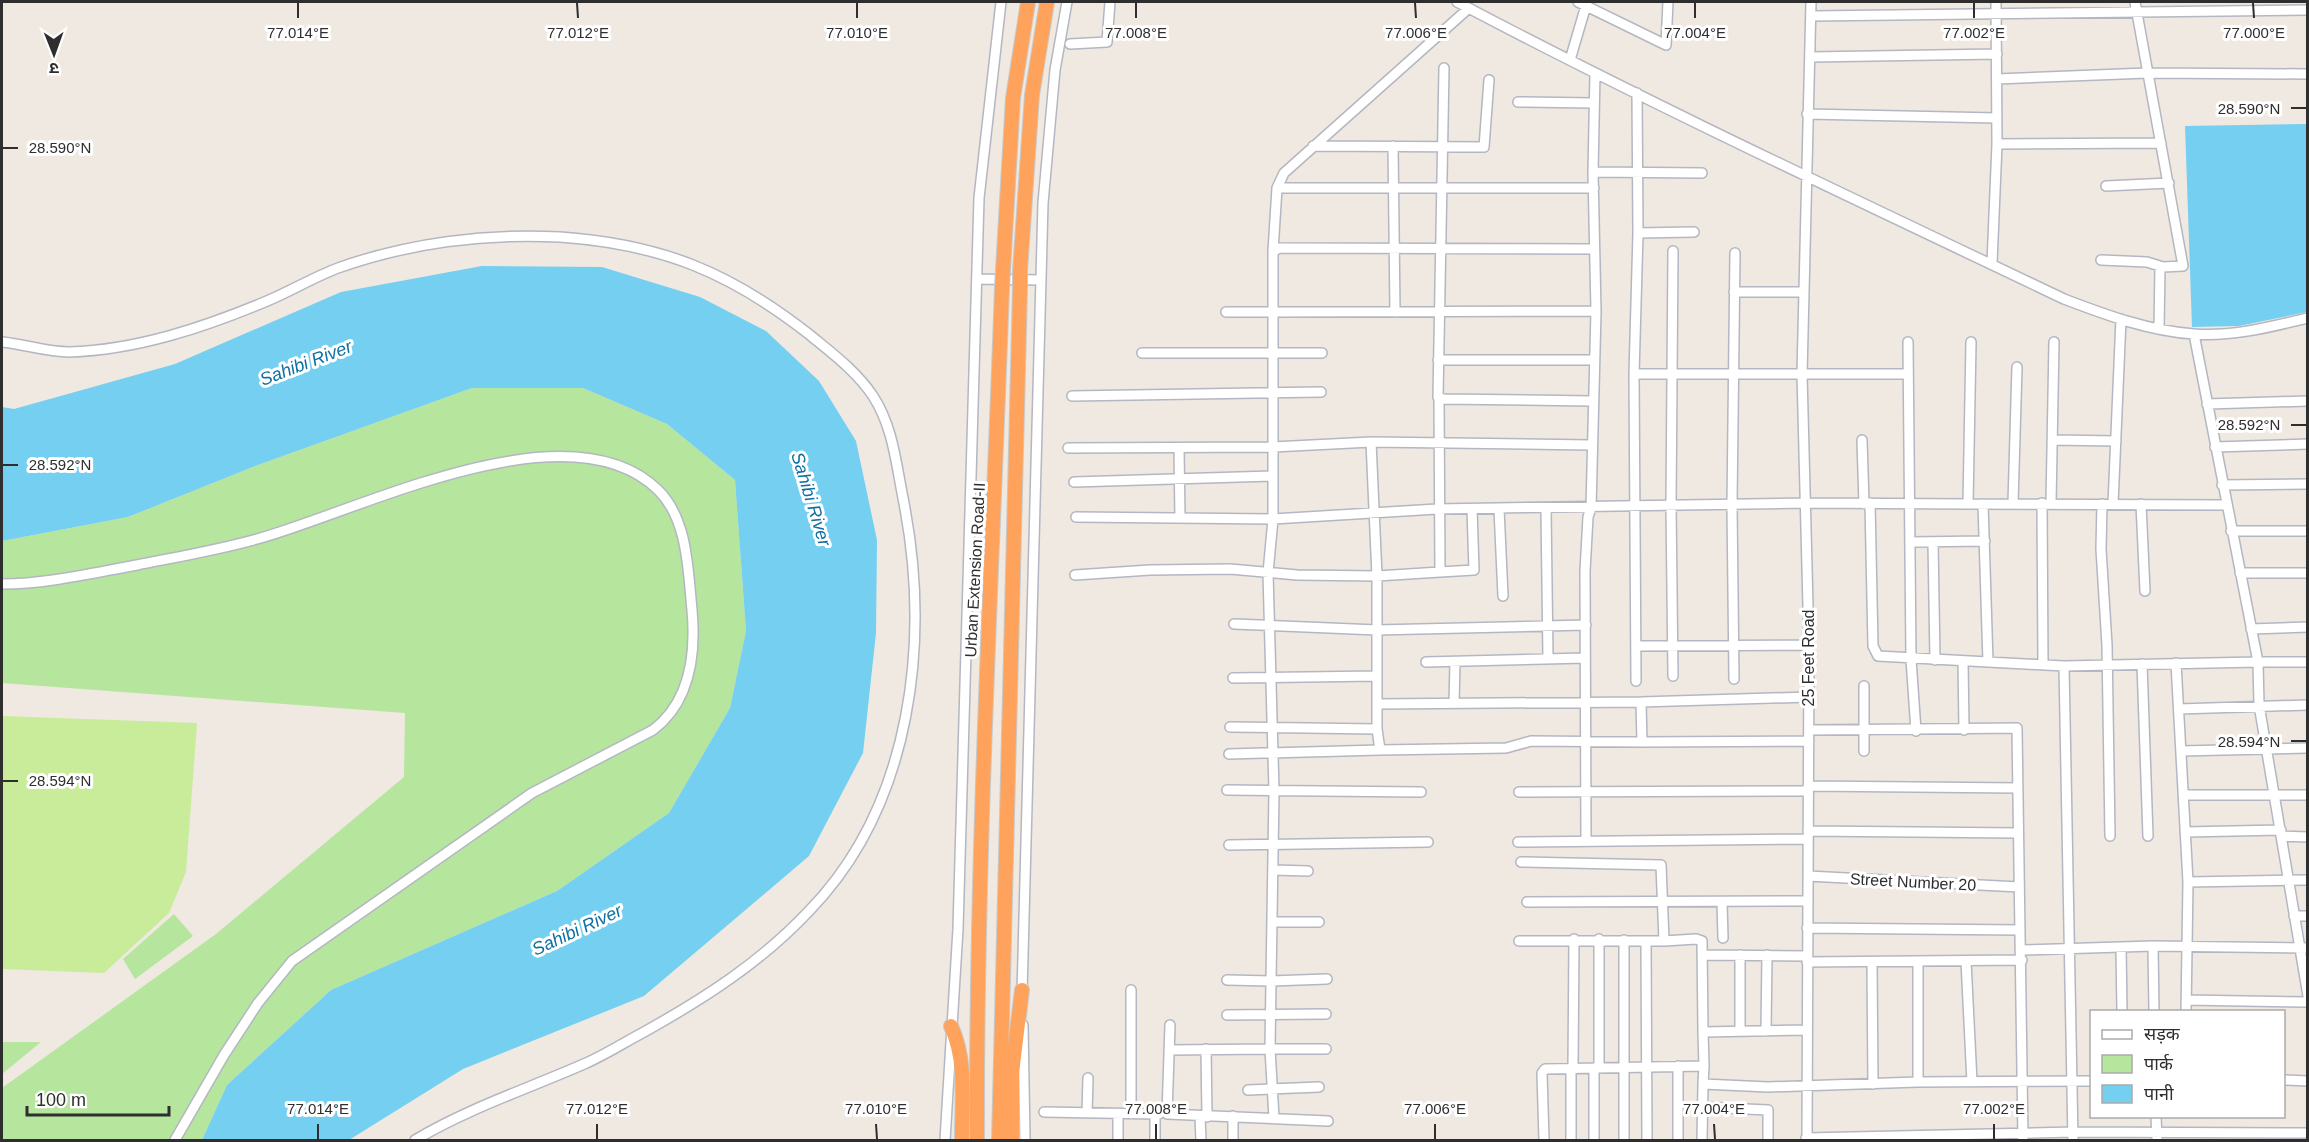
<svg xmlns="http://www.w3.org/2000/svg" width="2309" height="1142" font-family="Helvetica,'Noto Sans Devanagari',sans-serif">
<style>
.green{fill:#b6e59e}
.pitch{fill:#c9ec9a}
.water{fill:#75cff0}
.lines{fill:none;stroke-linecap:round;stroke-linejoin:round}
.minor-casing{stroke:#b4b7c1;stroke-width:12}
.highway-casing{stroke:#c9c9c9;stroke-width:16}
.minor{stroke:#fff;stroke-width:9}
.highway{stroke:#ffa35c;stroke-width:14}
.highway-bridge-casing{stroke:#c9c9c9;stroke-width:16;stroke-linecap:butt}
.highway-bridge{stroke:#ffa35c;stroke-width:14}
.ticks{fill:none;stroke:#2e2e2e;stroke-width:2}
.labels{text-anchor:middle;dominant-baseline:central;stroke-width:6;stroke-linejoin:round;paint-order:stroke}
.street-label{font-size:16px;fill:#2e2e2e;stroke:#fff}
.water-label{font-size:18px;font-style:italic;fill:#0d6fa3;stroke:#fff}
.ticks-label{font-size:15px;text-anchor:middle;fill:#2e2e2e;stroke:#fff;stroke-width:6;stroke-linejoin:round;paint-order:stroke}
</style>
<rect width="100%" height="100%" fill="#efe9e1"/>
<!-- green -->
<path class="green" d="M 472,388 L 583,388 L 667,424 L 735,480 L 746,631 L 730,708 L 669,813 L 557,891 L 331,990 L 227,1085 L 202,1140 L 2,1140 L 2,1088 L 216,934 L 404,777 L 405,713 L 2,683 L 2,541 L 128,517 L 258,465 Z
M 174,914 L 193,936 L 135,979 L 123,959 Z
M 2,1042 L 41,1042 L 2,1074 Z"/>
<!-- pitch -->
<path class="pitch" d="M 2,716 L 197,723 L 186,872 L 169,913 L 104,973 L 2,969 Z"/>
<!-- water -->
<path class="water" d="M 2307,124 L 2307,312 L 2239,326 L 2192,327 L 2185,126 Z
M 482,266 L 602,267 L 700,297 L 766,331 L 819,381 L 856,441 L 877,540 L 876,633 L 863,753 L 809,856 L 644,996 L 463,1069 L 349,1140 L 202,1140 L 227,1085 L 331,990 L 557,891 L 669,813 L 730,708 L 746,631 L 735,480 L 667,424 L 583,388 L 472,388 L 258,465 L 128,517 L 2,541 L 2,407 L 14,409 L 175,364 L 341,292 Z"/>
<g class="lines">
<!-- minor casing -->
<g class="minor-casing">
<path id="minor" d="M 1457,2 C 1656,107 1861,202 2064,299 C 2106,315 2149,331 2194,334 C 2232,337 2270,327 2308,318
M 1578,2 L 1666,45 L 1668,2
M 1812,16 L 2308,10
M 1070,44 L 1107,42 L 1110,2
M 1810,57 L 1997,54
M 1570,60 L 1587,2
M 1444,68 L 1438,397 L 1443,399 L 1592,401
M 1997,79 L 2147,73 L 2308,74
M 1637,93 L 1638,233 L 1694,232
M 1518,102 L 1593,103
M 1807,114 L 1997,118
M 1997,144 L 2161,143
M 1313,146 L 1484,147 L 1489,80
M 1393,146 L 1395,312
M 1593,172 L 1702,173
M 2106,186 L 2169,183
M 1277,188 L 1594,188
M 1273,251 L 1277,188 L 1284,173 L 1469,8
M 1673,251 L 1671,506 L 1673,676
M 2101,260 L 2147,262 L 2163,267 L 2183,266 L 2135,2
M 1992,263 L 1997,144 L 1996,2
M 977,279 L 1040,280
M 1734,292 L 1804,292
M 1226,312 L 1596,311
M 2159,328 L 2160,267
M 2,342 C 24,344 46,352 69,352 C 137,350 205,327 267,301 C 291,291 314,277 338,268 C 408,243 486,233 560,237 C 661,244 730,272 810,335 C 833,354 856,371 873,396 C 893,427 896,463 903,498 C 931,639 913,804 809,911 C 761,962 705,998 644,1032 C 625,1042 605,1055 584,1064 C 527,1089 469,1108 415,1140
M 1908,342 L 1911,659 L 1916,731
M 1142,353 L 1322,353
M 1438,360 L 1594,360
M 1634,374 L 1908,374
M 1072,396 L 1321,392
M 2207,404 L 2308,401
M 1862,440 L 1864,504
M 2054,440 L 2116,441
M 1371,442 L 1377,576 L 1377,729 L 1380,750 L 1506,748 L 1531,741 L 1642,742
M 2215,447 L 2308,444
M 1068,448 L 1273,447 L 1371,442 L 1591,445
M 1179,448 L 1180,518
M 1074,482 L 1273,476
M 2222,485 L 2308,484
M 1870,503 L 1873,646 L 1878,656 L 2064,666 L 2258,662 L 2194,334
M 2013,503 L 2017,367
M 2042,503 L 2043,665
M 2051,503 L 2054,342
M 1968,504 L 2225,505
M 1983,504 L 1988,662
M 2102,504 L 2101,549 L 2107,645 L 2110,836
M 2113,504 L 2121,319
M 2141,504 L 2145,591
M 1499,509 L 1503,596
M 1546,509 L 1548,659
M 1076,517 L 1273,519 L 1437,509 L 1805,503 L 1968,504 L 1971,342
M 2231,531 L 2308,531
M 1911,542 L 1985,541
M 1933,542 L 1935,660
M 1440,572 L 1474,570 L 1472,509
M 2240,573 L 2308,573
M 1075,575 L 1150,570 L 1230,569 L 1297,575 L 1377,576 L 1440,572 L 1439,398
M 2,584 C 47,584 92,573 137,565 C 177,557 218,550 257,539 C 357,512 568,402 658,490 C 688,519 688,571 692,610 C 696,654 690,702 653,730 L 532,793 L 292,961 L 258,1003 L 224,1055 L 175,1140
M 1234,624 L 1377,630 L 1586,625
M 2251,629 L 2308,627
M 1636,646 L 1809,645
M 1963,661 L 1964,730
M 1426,662 L 1585,658
M 2308,662 L 2258,662 L 2259,705 L 2308,996
M 2176,663 L 2188,882 L 2186,1012
M 2142,664 L 2148,836
M 2064,666 L 2073,1140
M 1233,678 L 1377,676
M 1734,679 L 1732,505 L 1735,253
M 1636,681 L 1634,374 L 1638,233
M 1864,686 L 1864,751
M 1641,702 L 1642,742 L 1809,741
M 1454,703 L 1455,662
M 1377,704 L 1641,702 L 1809,697
M 2179,709 L 2308,705
M 1230,727 L 1377,729
M 1809,730 L 2017,728 L 2023,1140
M 2181,751 L 2308,748
M 1229,754 L 1380,750
M 1808,786 L 2018,788
M 1227,790 L 1421,792
M 1519,792 L 1808,791
M 2183,795 L 2308,795
M 1808,831 L 2018,833
M 2185,832 L 2281,830
M 2282,836 L 2308,837
M 1586,841 L 1585,571 L 1588,517 L 1591,508 L 1596,311 L 1593,172 L 1595,73
M 1518,842 L 1808,839
M 1229,845 L 1428,842
M 1273,870 L 1308,871
M 1808,876 L 2019,887
M 2188,882 L 2308,880
M 1527,902 L 1808,901
M 1722,902 L 1723,938
M 2294,916 L 2308,916
M 1272,922 L 1319,922
M 1807,928 L 2019,930
M 1599,939 L 1599,1068
M 1624,940 L 1624,1140
M 1519,941 L 1664,941 L 1661,865 L 1521,862
M 1646,941 L 1647,1140
M 1664,941 L 1696,939 L 1702,941 L 1703,1032
M 2153,946 L 2154,1012
M 2121,947 L 2122,1012
M 2022,950 L 2153,946 L 2308,948
M 1702,955 L 1807,956
M 1966,961 L 1972,1082
M 1807,962 L 2022,960
M 1872,962 L 1873,1084
M 1327,979 L 1271,981 L 1274,791 L 1268,573 L 1273,519 L 1273,252 L 1279,248 L 1593,249
M 1227,980 L 1271,981 L 1270,1049 L 1326,1049
M 1022,993 L 1043,203 L 1055,70 L 1067,2
M 2186,1000 L 2308,1002
M 1227,1015 L 1326,1014
M 1023,1025 L 1025,1140
M 1170,1025 L 1167,1114 L 1328,1121
M 1740,1031 L 1740,955
M 1766,1031 L 1767,955
M 1206,1049 L 1207,1117
M 1170,1050 L 1270,1049 L 1274,1118
M 1678,1066 L 1678,1140
M 1704,1066 L 1703,1032 L 1807,1030
M 1594,1068 L 1594,1140
M 1573,1069 L 1574,939
M 2284,1080 L 2308,1081
M 1918,1082 L 1918,961
M 1248,1090 L 1319,1087
M 1702,1107 L 1768,1110 L 1768,1140
M 1044,1112 L 1155,1114
M 1087,1113 L 1088,1078
M 1118,1114 L 1118,1140
M 1131,1114 L 1131,990
M 2156,1116 L 2157,1140
M 1200,1117 L 1201,1140
M 1806,1138 L 2074,1132 L 2308,1133
M 945,1140 L 958,929 L 979,198 L 1001,2
M 1155,1140 L 1155,1114 L 1159,1114
M 1233,1140 L 1233,1116
M 1544,1140 L 1542,1073 L 1545,1069 L 1704,1066 L 1703,1084 L 1768,1087 L 1918,1082 L 2092,1081
M 1571,1140 L 1571,1069
M 1702,1140 L 1703,1084
M 1807,1140 L 1809,645 L 1802,374 L 1811,2"/>
</g>
<!-- highway casing -->
<g class="highway-casing">
<path id="highway" d="M 1003,270 L 1013,98 L 1028,2
M 1020,271 L 1032,95 L 1047,2
M 951,1026 C 967,1061 962,1103 962,1140
M 977,1140 C 976,856 992,572 1002,288
M 999,1140 L 1020,288
M 1012,1140 L 1012,1073 L 1022,990"/>
</g>
<!-- minor -->
<use href="#minor" class="minor"/>
<!-- highway -->
<use href="#highway" class="highway"/>
<!-- highway-bridge casing -->
<g class="highway-bridge-casing">
<path id="highway-bridge" d="M 1002,288 L 1003,270
M 1020,288 L 1020,271"/>
</g>
<!-- highway-bridge -->
<use href="#highway-bridge" class="highway-bridge"/>
</g>
<!-- ticks -->
<path class="ticks" d="M 298,3 L 298,18M 577,3 L 578,18M 857,3 L 857,18M 1136,3 L 1136,18M 1415,3 L 1416,18M 1695,3 L 1695,18M 1974,3 L 1974,18M 2253,3 L 2254,18M 2291,108 L 2306,108M 3,148 L 18,148M 2291,425 L 2306,425M 3,465 L 18,465M 2291,741 L 2306,741M 3,781 L 18,781M 318,1124 L 318,1139M 597,1124 L 597,1139M 876,1124 L 877,1139M 1156,1124 L 1156,1139M 1435,1124 L 1435,1139M 1714,1124 L 1715,1139M 1994,1124 L 1994,1139"/>
<g class="labels">
<!-- street labels -->
<g class="street-label">
<text transform="translate(975 570) rotate(-87)">Urban Extension Road-II</text>
<text transform="translate(1808 658) rotate(-90)">25 Feet Road</text>
<text transform="translate(1913 882) rotate(3)">Street Number 20</text>
</g>
<!-- water labels -->
<g class="water-label">
<text transform="translate(306 363) rotate(-21)">Sahibi River</text>
<text transform="translate(811 499) rotate(73)">Sahibi River</text>
<text transform="translate(577 930) rotate(-25)">Sahibi River</text>
</g>
</g>
<g class="ticks-label">
<text x="298" y="38">77.014°E</text>
<text x="578" y="38">77.012°E</text>
<text x="857" y="38">77.010°E</text>
<text x="1136" y="38">77.008°E</text>
<text x="1416" y="38">77.006°E</text>
<text x="1695" y="38">77.004°E</text>
<text x="1974" y="38">77.002°E</text>
<text x="2254" y="38">77.000°E</text>
<text x="2249" y="114">28.590°N</text>
<text x="60" y="153">28.590°N</text>
<text x="2249" y="430">28.592°N</text>
<text x="60" y="470">28.592°N</text>
<text x="2249" y="747">28.594°N</text>
<text x="60" y="786">28.594°N</text>
<text x="318" y="1114">77.014°E</text>
<text x="597" y="1114">77.012°E</text>
<text x="876" y="1114">77.010°E</text>
<text x="1156" y="1114">77.008°E</text>
<text x="1435" y="1114">77.006°E</text>
<text x="1714" y="1114">77.004°E</text>
<text x="1994" y="1114">77.002°E</text>
</g>
<!-- border -->
<rect width="2309" height="1142" fill="none" stroke="#2e2e2e" stroke-width="6"/>
<!-- legend -->
<rect x="2090" y="1010" width="195" height="108" fill="#ffffff" stroke="#ababab" stroke-width="1.5"/>
<rect x="2102" y="1030" width="30" height="9" fill="#ffffff" stroke="#ababab" stroke-width="1.5"/>
<text x="2144" y="1040" font-size="18" fill="#2e2e2e">सड़क</text>
<rect x="2102" y="1055" width="30" height="18" fill="#b6e59e" stroke="#ababab" stroke-width="1.5"/>
<text x="2144" y="1070" font-size="18" fill="#2e2e2e">पार्क</text>
<rect x="2102" y="1085" width="30" height="18" fill="#75cff0" stroke="#ababab" stroke-width="1.5"/>
<text x="2144" y="1100" font-size="18" fill="#2e2e2e">पानी</text>
<!-- north arrow -->
<g transform="translate(54 54) rotate(179)" stroke="#ffffff" stroke-width="4.5" paint-order="stroke">
<path d="M0-4.5L10 22L0 15L-10 22Z" fill="#2e2e2e"/>
<text y="-9" font-size="16" font-weight="bold" text-anchor="middle" fill="#2e2e2e">उ</text>
</g>
<!-- scale -->
<path d="M27 1106v9h142v-9" fill="none" stroke="#2e2e2e" stroke-width="3"/>
<text x="36" y="1106" font-size="18" fill="#2e2e2e" stroke="#ffffff" stroke-width="4.5" paint-order="stroke">100 m</text>
</svg>
